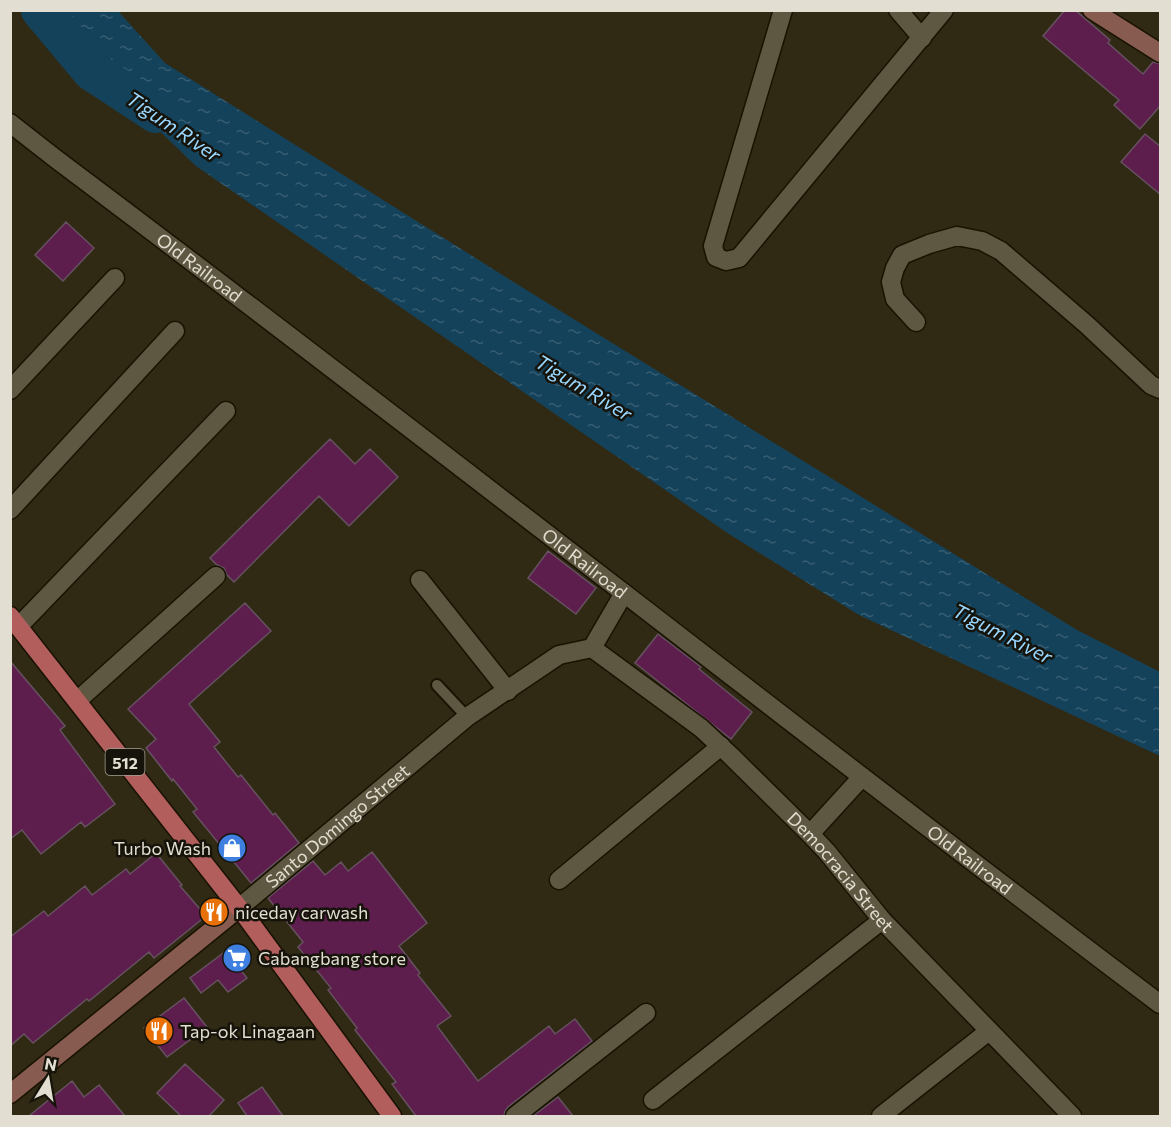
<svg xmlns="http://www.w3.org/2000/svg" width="1171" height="1127" font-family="Commissioner,sans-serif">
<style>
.water{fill:url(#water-ripples)}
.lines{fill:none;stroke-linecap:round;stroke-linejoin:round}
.river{stroke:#14425b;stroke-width:40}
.building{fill:#5d1e4e;stroke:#66515f;stroke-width:1.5}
.lane-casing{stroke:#181201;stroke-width:14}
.street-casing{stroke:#181201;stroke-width:21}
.secondary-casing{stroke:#181201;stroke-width:21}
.primary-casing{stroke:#181201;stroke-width:21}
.lane{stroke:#5e5741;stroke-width:10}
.street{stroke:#5e5741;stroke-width:18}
.secondary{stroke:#875b4f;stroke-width:18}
.primary{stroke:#b15e5d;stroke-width:18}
.labels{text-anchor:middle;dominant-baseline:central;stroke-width:5;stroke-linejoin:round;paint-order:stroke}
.shield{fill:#15130a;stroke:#a4a195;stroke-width:1.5}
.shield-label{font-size:16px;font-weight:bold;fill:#e2ded1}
.street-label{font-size:18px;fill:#e2ded1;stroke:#15130a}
.poi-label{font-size:18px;fill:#e2ded1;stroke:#15130a;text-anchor:start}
.water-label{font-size:20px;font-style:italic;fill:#99d7ff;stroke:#15130a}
</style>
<defs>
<pattern id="water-ripples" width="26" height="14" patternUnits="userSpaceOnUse" patternTransform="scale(1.5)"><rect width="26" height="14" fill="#14425b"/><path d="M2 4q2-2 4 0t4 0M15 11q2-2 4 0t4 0" fill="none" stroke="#365d72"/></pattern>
</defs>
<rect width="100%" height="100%" fill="#302a15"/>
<!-- water -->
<path class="water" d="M 35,11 L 118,11 L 165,63 L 520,286 L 1077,630 L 1160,672 L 1160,756 L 859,615 L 729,534 L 196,166 Z"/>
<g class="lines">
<!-- river -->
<path class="river" d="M 41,10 L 92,71 L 156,113"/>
</g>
<!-- building -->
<path class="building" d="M 1065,10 L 1075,10 L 1110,40 L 1108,43 L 1143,74 L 1153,62 L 1161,64 L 1161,105 L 1140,129 L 1114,105 L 1119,100 L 1043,36 Z
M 1145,134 L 1161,147 L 1161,195 L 1121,162 Z
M 66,222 L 94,248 L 63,281 L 35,255 Z
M 330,439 L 355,464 L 370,449 L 398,477 L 349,526 L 319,496 L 234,582 L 227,575 L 224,568 L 217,565 L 210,558 Z
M 548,551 L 596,588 L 576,614 L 528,578 Z
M 245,603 L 271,631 L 189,704 L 220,742 L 214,747 L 238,777 L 241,775 L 273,815 L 275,813 L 299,843 L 251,883 L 193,812 L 197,809 L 173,779 L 172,781 L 146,748 L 156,739 L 128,709 Z
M 658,634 L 701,667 L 699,669 L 752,712 L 731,739 L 635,663 Z
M 10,661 L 65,726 L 60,730 L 115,804 L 85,827 L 81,822 L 41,854 L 22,830 L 10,839 Z
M 372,852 L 427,923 L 399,946 L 420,973 L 418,975 L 451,1016 L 437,1026 L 478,1081 L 549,1026 L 555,1034 L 575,1019 L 592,1041 L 508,1107 L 505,1111 L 504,1116 L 416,1116 L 392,1084 L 396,1082 L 355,1030 L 357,1028 L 328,990 L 331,988 L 298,947 L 303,942 L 268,898 L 313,861 L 325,875 L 341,862 L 348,871 Z
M 156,853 L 182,885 L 180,886 L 206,916 L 154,958 L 149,952 L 89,1001 L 87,999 L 33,1043 L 24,1034 L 10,1046 L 10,937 L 44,911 L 48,916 L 85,886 L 92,895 L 126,869 L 130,874 Z
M 226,951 L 247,978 L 228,992 L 218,980 L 201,993 L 190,978 Z
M 184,998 L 207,1027 L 167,1057 L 144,1028 Z
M 185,1064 L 224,1100 L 209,1116 L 181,1116 L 157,1093 Z
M 72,1081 L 84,1097 L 99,1085 L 125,1116 L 29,1116 Z
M 262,1087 L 283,1116 L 247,1116 L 238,1103 Z
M 558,1097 L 573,1116 L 533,1116 Z"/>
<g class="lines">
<!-- lane casing -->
<g class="lane-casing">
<path id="lane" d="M 437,685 L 467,717"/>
</g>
<!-- street casing -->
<g class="street-casing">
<g id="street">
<path d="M 783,10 L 713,246 L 716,257 L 726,261 L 739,258 L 944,10"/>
<path d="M 898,10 L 922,38"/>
<path id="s1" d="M 10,123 L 56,159 C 427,437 790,725 1160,1004"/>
<path d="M 916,322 L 895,299 L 891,282 L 895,268 L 902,255 L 929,244 L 957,236 L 982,241 L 1001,251 L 1087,325 L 1151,385 L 1160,389"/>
<path d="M 10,390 L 115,278"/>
<path d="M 10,510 L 175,331"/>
<path d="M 420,580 L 508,691"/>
<path d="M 19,626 L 226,411"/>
<path id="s2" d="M 592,648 L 701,728 L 731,756 L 810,834 L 827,852 L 882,920 L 1072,1116"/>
<path d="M 592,648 L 624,593"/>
<path d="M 77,701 L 216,576"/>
<path d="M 810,834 L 862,777"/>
<path d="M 559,880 L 721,746"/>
<path id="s3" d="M 239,908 L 467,717 L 559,655 L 592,648"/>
<path d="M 653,1100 L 882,920"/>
<path d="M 515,1116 L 646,1013"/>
<path d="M 881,1116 L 989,1031"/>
</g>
</g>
<!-- secondary casing -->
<g class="secondary-casing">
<path id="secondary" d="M 1092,10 L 1160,53
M 10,1094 L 239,908"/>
</g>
<!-- primary casing -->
<g class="primary-casing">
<path id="primary" d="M 10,616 L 247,918 L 392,1116"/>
</g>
<!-- lane -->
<use href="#lane" class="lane"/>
<!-- street -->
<use href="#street" class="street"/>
<!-- secondary -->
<use href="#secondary" class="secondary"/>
<!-- primary -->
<use href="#primary" class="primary"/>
</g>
<!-- icons -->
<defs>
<g id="shop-disc" transform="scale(1.5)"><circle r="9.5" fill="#3f7fe0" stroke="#15130a"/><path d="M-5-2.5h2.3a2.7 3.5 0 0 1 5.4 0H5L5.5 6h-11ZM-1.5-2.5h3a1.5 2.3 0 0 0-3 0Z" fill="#fff"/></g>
<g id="restaurant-disc" transform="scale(1.5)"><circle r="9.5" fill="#e8710a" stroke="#15130a"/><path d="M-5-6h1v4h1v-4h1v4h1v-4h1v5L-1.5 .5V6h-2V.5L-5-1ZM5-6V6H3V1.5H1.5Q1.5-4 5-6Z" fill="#fff"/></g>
<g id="supermarket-disc" transform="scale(1.5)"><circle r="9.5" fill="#3f7fe0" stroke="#15130a"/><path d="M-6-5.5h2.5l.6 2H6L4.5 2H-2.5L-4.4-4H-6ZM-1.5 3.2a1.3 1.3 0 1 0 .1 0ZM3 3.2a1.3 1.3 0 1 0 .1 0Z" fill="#fff"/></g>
</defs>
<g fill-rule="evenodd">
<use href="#shop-disc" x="232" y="848"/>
<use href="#restaurant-disc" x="214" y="912"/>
<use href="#supermarket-disc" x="237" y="958"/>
<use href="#restaurant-disc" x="159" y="1031"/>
</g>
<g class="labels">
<!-- shield labels -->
<rect class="shield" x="105.5" y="749" width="39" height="26" rx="4.5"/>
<g class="shield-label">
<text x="125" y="762">512</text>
</g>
<!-- street labels -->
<g class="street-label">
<text stroke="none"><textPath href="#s1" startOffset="238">Old Railroad</textPath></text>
<text stroke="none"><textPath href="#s1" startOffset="724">Old Railroad</textPath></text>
<text stroke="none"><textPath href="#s3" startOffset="128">Santo Domingo Street</textPath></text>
<text stroke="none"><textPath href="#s1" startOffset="1210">Old Railroad</textPath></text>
<text stroke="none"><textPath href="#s2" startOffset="336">Democracia Street</textPath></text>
</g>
<!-- poi labels -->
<g class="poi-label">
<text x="211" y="848" text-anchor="end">Turbo Wash</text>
<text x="235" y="912">niceday carwash</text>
<text x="258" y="958">Cabangbang store</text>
<text x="180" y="1031">Tap-ok Linagaan</text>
</g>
<!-- water labels -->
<g class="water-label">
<text transform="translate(174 126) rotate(34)">Tigum River</text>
<text transform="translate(584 387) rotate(31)">Tigum River</text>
<text transform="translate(1003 633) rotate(27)">Tigum River</text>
</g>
</g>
<!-- border -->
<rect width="1171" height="1127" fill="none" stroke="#e2ded1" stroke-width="24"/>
<!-- north arrow -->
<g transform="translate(48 1079) rotate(11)" stroke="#15130a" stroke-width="4.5" paint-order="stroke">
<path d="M0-4.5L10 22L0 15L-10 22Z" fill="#e2ded1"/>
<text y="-9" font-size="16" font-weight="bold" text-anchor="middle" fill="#e2ded1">N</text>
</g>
</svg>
